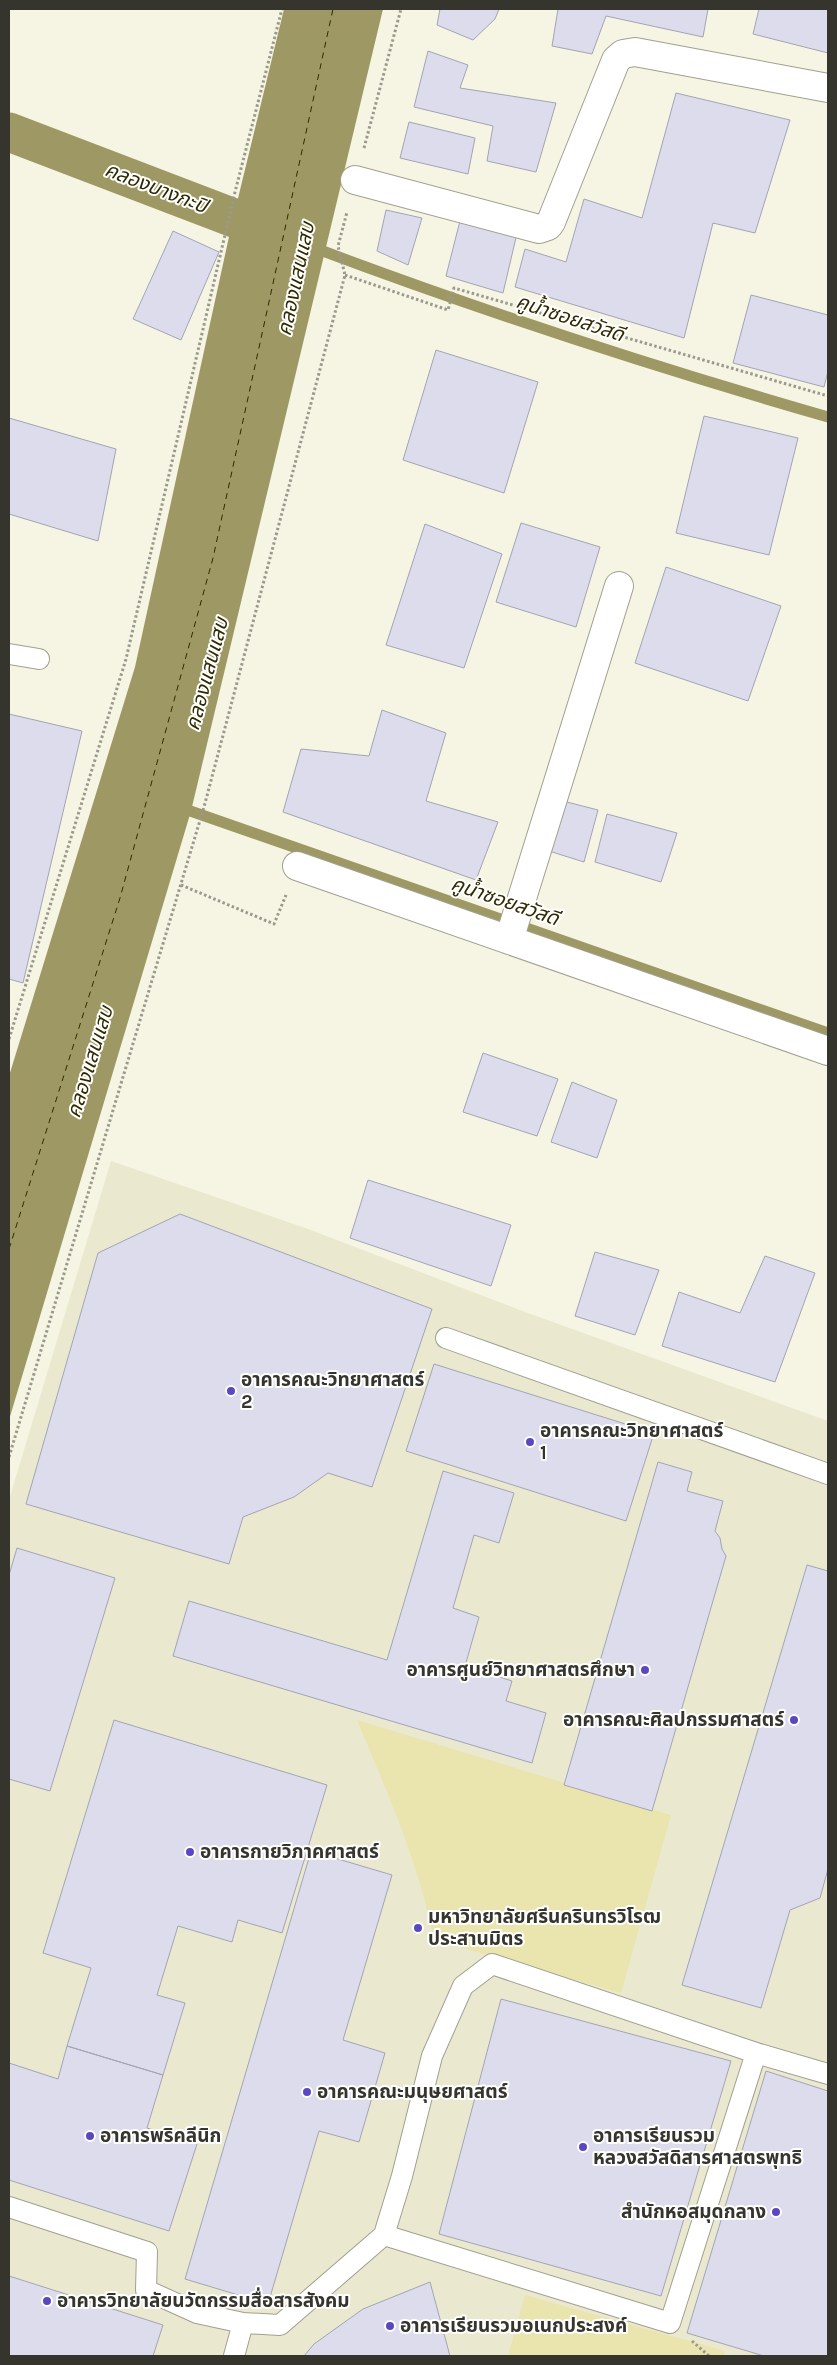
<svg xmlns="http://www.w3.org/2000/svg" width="837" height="2365" font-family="Karla,'Noto Sans Thai',sans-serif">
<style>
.built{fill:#eae8cf}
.green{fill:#eae5ae}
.water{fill:#9e9964}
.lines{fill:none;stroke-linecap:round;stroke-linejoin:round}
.stream{stroke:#9e9964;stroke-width:11}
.canal{stroke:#9e9964;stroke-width:39}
.ferry{stroke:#2f2a00;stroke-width:1;stroke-dasharray:6 5;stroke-linecap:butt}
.building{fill:#dcdced;stroke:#a3a4b4}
.service-casing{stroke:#a1a090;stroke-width:22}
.minor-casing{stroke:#a1a090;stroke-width:30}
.path{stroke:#9b998d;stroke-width:3;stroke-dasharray:2.5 2.5;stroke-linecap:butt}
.service{stroke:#fff;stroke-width:20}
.minor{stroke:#fff;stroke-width:28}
.poi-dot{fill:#5b47bf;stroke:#fff;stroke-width:2}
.labels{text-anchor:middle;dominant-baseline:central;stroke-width:4;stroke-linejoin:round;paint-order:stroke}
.poi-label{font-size:19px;font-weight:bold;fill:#35342d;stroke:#fff;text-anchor:start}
.water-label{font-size:20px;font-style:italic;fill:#2f2a00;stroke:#fff}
</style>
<rect width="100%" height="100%" fill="#f6f4e3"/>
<!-- built -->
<path class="built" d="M 111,1161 L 308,1229 L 525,1312 L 828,1421 L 828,2356 L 9,2356 L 9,1500 Z"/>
<!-- green -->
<path class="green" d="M 357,1720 L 671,1815 L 621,1993 L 434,1940 C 419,1863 387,1792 357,1720 Z
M 525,2295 L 725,2351 L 724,2356 L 508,2356 Z"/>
<!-- water -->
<path class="water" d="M 284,9 L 383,9 L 191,811 L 9,1420 L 9,1076 L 135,667 L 232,223 Z"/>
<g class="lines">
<!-- stream -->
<path class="stream" d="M 312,247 C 482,311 654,367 828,417
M 176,806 L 828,1033"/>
<!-- canal -->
<path class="canal" d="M 9,132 L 284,237"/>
<!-- ferry -->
<path class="ferry" d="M 9,1249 L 120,898 L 213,558 L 333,9"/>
</g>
<!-- building -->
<path class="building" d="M 440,9 L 499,9 L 495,19 L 473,40 L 437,25 Z
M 558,9 L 708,9 L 703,37 L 606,16 L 592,54 L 552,46 Z
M 759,9 L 828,9 L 828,53 L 753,34 Z
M 428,51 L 468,65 L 460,88 L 556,103 L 536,172 L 487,161 L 493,126 L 414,107 Z
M 676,93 L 790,120 L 755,233 L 713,223 L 684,338 L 515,287 L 525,249 L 566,262 L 584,199 L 642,218 Z
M 409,122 L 475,138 L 468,174 L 400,158 Z
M 386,210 L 422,218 L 408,265 L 377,251 Z
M 462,213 L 518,229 L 503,293 L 446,276 Z
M 173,231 L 219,252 L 181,340 L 133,319 Z
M 751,295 L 828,315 L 828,371 L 824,387 L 733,363 Z
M 436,350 L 538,382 L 504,493 L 403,460 Z
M 704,416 L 798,438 L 769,555 L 676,533 Z
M 9,418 L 116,449 L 98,541 L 9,514 Z
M 521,523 L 600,547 L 576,627 L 496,602 Z
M 425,524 L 502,554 L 464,668 L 386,645 Z
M 666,567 L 781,606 L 748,701 L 635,663 Z
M 382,710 L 446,733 L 426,801 L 498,822 L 476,880 L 283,812 L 301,749 L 369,756 Z
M 9,714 L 82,731 L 23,983 L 9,979 Z
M 563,801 L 598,810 L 584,862 L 549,851 Z
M 607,814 L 677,833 L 661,882 L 595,862 Z
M 483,1053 L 558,1079 L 537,1136 L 463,1112 Z
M 572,1082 L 617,1100 L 597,1158 L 551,1142 Z
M 368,1180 L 511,1225 L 491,1286 L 350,1238 Z
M 180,1214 L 432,1309 L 372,1487 L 328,1473 L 294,1497 L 243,1517 L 229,1564 L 26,1504 L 98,1253 Z
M 595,1252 L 659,1270 L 635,1335 L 575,1316 Z
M 765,1256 L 815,1273 L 775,1382 L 662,1346 L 679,1292 L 740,1313 Z
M 434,1364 L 654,1433 L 626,1521 L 406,1451 Z
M 658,1462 L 692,1472 L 687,1491 L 723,1501 L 715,1531 L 720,1538 L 722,1549 L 726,1556 L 652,1811 L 564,1785 Z
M 443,1471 L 514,1493 L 499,1543 L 474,1535 L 453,1608 L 479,1617 L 465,1666 L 512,1681 L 506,1701 L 546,1713 L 532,1763 L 173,1656 L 189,1601 L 387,1660 Z
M 17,1548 L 115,1578 L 50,1791 L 9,1779 L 9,1575 Z
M 807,1565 L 828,1571 L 828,1869 L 820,1898 L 790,1910 L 761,2008 L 682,1985 Z
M 114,1720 L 327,1785 L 282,1933 L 238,1920 L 232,1942 L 178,1926 L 157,1995 L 185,2003 L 163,2075 L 67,2046 L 91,1968 L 43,1953 Z
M 311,1851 L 392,1875 L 343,2040 L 385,2053 L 359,2142 L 319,2131 L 268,2304 L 185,2279 Z
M 501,1999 L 731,2061 L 661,2296 L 439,2234 Z
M 67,2046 L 163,2075 L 147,2128 L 197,2144 L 169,2231 L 9,2180 L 9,2063 L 58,2079 Z
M 766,2071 L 828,2091 L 828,2356 L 764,2356 L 687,2333 Z
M 9,2276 L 163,2325 L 153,2356 L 9,2356 Z
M 430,2282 L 450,2356 L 304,2356 L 314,2344 L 363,2309 Z"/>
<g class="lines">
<!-- service casing -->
<g class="service-casing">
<path id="service" d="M 9,654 L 39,659
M 446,1338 L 828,1474
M 9,2207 L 147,2252 L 146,2290 L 197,2313 L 243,2323 L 280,2325 L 384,2235 L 670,2323 L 756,2053 L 828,2074
M 384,2235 L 402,2176 L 432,2056 L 463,1986 L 492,1964 L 756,2053
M 234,2356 L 243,2323"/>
</g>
<!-- minor casing -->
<g class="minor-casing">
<path id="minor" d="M 355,180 L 539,229 L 548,226 L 551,222 L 616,60 L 623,54 L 635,52 L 828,88
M 297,866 L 828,1051
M 509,940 L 619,586"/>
</g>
<!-- path -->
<path class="path" d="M 364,148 L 401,9
M 345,275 L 448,310 L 454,288 L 828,396
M 181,885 L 274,924 L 286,895
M 9,1039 L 126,659 L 235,192 L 282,9
M 9,1457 L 204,807 L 345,275 L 338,246 L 347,212
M 692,2341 L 709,2356"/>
<!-- service -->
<use href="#service" class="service"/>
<!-- minor -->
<use href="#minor" class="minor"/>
</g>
<!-- markers -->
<g class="poi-dot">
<circle cx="231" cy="1391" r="5"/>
<circle cx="530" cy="1442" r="5"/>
<circle cx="645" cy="1670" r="5"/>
<circle cx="794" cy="1720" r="5"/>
<circle cx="190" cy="1852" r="5"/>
<circle cx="418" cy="1928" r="5"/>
<circle cx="307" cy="2092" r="5"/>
<circle cx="90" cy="2136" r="5"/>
<circle cx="583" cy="2147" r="5"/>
<circle cx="776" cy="2212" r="5"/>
<circle cx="47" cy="2301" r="5"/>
<circle cx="390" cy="2326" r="5"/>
</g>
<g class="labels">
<!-- poi labels -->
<g class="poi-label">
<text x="241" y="1380">อาคารคณะวิทยาศาสตร์<tspan x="241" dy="22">2</tspan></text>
<text x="540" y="1431">อาคารคณะวิทยาศาสตร์<tspan x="540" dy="22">1</tspan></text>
<text x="635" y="1670" text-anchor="end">อาคารศูนย์วิทยาศาสตรศึกษา</text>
<text x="784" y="1720" text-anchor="end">อาคารคณะศิลปกรรมศาสตร์</text>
<text x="200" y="1852">อาคารกายวิภาคศาสตร์</text>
<text x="428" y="1917">มหาวิทยาลัยศรีนครินทรวิโรฒ<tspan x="428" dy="22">ประสานมิตร</tspan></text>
<text x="317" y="2092">อาคารคณะมนุษยศาสตร์</text>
<text x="100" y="2136">อาคารพริคลีนิก</text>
<text x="593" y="2136">อาคารเรียนรวม<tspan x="593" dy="22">หลวงสวัสดิสารศาสตรพุทธิ</tspan></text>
<text x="766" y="2212" text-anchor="end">สำนักหอสมุดกลาง</text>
<text x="57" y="2301">อาคารวิทยาลัยนวัตกรรมสื่อสารสังคม</text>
<text x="400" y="2326">อาคารเรียนรวมอเนกประสงค์</text>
</g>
<!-- water labels -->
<g class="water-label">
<text transform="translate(156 188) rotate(21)">คลองบางกะปิ</text>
<text transform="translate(296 279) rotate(-78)">คลองแสนแสบ</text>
<text transform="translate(570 318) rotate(18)">คูน้ำซอยสวัสดี</text>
<text transform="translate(207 674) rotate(-75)">คลองแสนแสบ</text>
<text transform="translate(505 901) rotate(19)">คูน้ำซอยสวัสดี</text>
<text transform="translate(90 1062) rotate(-73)">คลองแสนแสบ</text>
</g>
</g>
<!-- border -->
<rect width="837" height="2365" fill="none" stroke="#35342d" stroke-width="20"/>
</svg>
